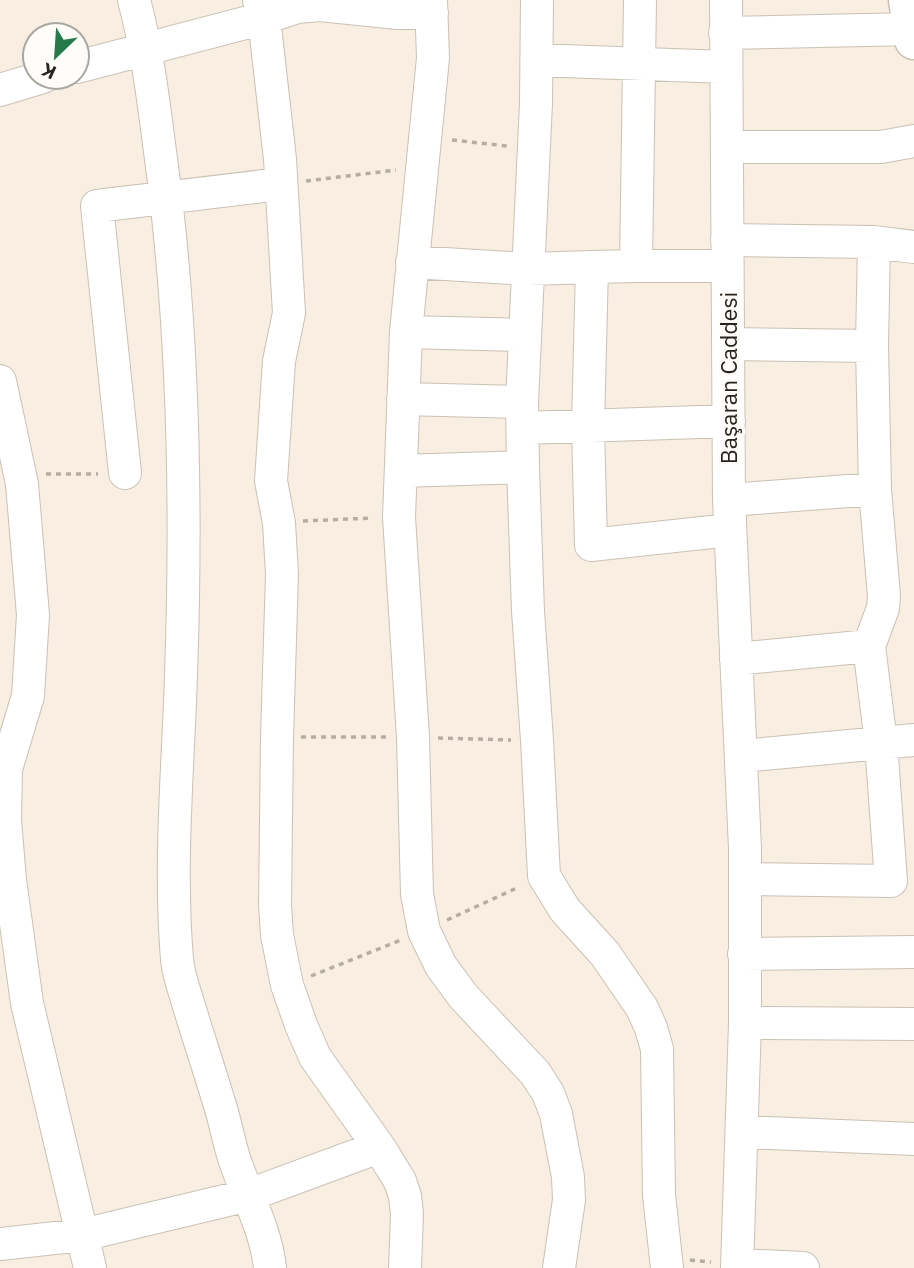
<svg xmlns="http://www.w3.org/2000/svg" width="914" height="1268" font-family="'IBM Plex Sans',sans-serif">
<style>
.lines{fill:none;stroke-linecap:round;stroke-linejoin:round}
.minor-casing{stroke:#cac1b5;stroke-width:34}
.major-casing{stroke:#cac1b5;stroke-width:41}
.path{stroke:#b5ada3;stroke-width:3.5;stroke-dasharray:5 5;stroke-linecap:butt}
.minor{stroke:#fff;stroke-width:32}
.major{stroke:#fff;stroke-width:38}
.labels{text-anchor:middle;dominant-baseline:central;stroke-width:7;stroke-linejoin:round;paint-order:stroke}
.street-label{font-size:23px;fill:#27241f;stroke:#fffdfa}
</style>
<rect width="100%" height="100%" fill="#f8eee2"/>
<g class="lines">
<!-- minor casing -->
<g class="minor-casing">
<path id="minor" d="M 134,0 C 148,52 154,106 161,159 C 184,329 187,504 181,675 C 178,770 169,864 177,959 C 178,974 184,989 188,1003 C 198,1036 209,1069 219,1102 C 225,1120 228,1139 234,1158 C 246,1195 266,1229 270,1268
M 259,0 L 264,18 L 280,159 L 289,313 L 279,361 L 271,481 L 279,523 L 282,574 L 277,737 L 275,905 L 277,935 L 287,985 L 301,1025 L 315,1057 L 379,1147 L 400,1181 L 405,1196 L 407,1214 L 405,1268
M 431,0 L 433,58 L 406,332 L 399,517 L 413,737 L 417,894 L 424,931 L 441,966 L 463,996 L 535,1073 L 548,1093 L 556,1114 L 568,1177 L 569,1200 L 559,1268
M 537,0 L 536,103 L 522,402 L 523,467 L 528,611 L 537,740 L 544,876 L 565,910 L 605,954 L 642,1008 L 651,1028 L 657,1049 L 659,1195 L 667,1268
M 640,0 L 636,266 L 592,267 L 588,426 L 591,545 L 730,530
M 726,0 L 729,500 L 745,848 L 745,1023 L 737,1268
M 725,33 L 912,29
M 537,60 L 725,67
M 77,67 L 264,18 L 297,7 L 320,5 L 398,13 L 432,13
M 0,90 L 43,77
M 727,147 L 881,147 L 914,141
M 727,240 L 874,242
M 412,262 L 528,269 L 592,267
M 636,266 L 727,266
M 406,332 L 525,335
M 728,344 L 872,346
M 0,381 L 22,484 L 33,615 L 28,696 L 6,769 L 5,820 L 10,880 L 27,1003 L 90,1268
M 403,399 L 522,402
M 523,428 L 729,421
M 401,471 L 523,467
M 125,473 L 97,206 L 281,184
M 729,500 L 875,489
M 736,659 L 869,646
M 742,756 L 914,740
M 745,879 L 891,881 L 881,743 L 869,646 L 883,608 L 884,596 L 875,489 L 872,346 L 874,242 L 914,247
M 744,954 L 914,952
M 745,1023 L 914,1024
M 742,1132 L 914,1139
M 0,1244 L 82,1235 L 249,1195 L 379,1147
M 737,1265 L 803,1268"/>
</g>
<!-- major casing -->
<g class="major-casing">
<path id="major" d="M 908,0 L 914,40"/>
</g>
<!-- path -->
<path class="path" d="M 452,140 L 507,146
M 306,181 L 396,170
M 46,474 L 98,474
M 303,521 L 373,518
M 301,737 L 388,737
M 438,738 L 511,740
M 447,920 L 519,887
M 311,976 L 401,940
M 690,1260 L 711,1262"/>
<!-- minor -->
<use href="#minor" class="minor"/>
<!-- major -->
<use href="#major" class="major"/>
</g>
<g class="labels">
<!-- street labels -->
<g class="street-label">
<text transform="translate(728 378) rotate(-90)">Başaran Caddesi</text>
</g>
</g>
<!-- north arrow -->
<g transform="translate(56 56) rotate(205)"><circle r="33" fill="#fffdfa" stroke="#a9a6a2" stroke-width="2"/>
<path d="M0-5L12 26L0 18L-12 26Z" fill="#26794b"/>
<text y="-10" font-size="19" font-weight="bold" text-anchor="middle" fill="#27241f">K</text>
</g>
</svg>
